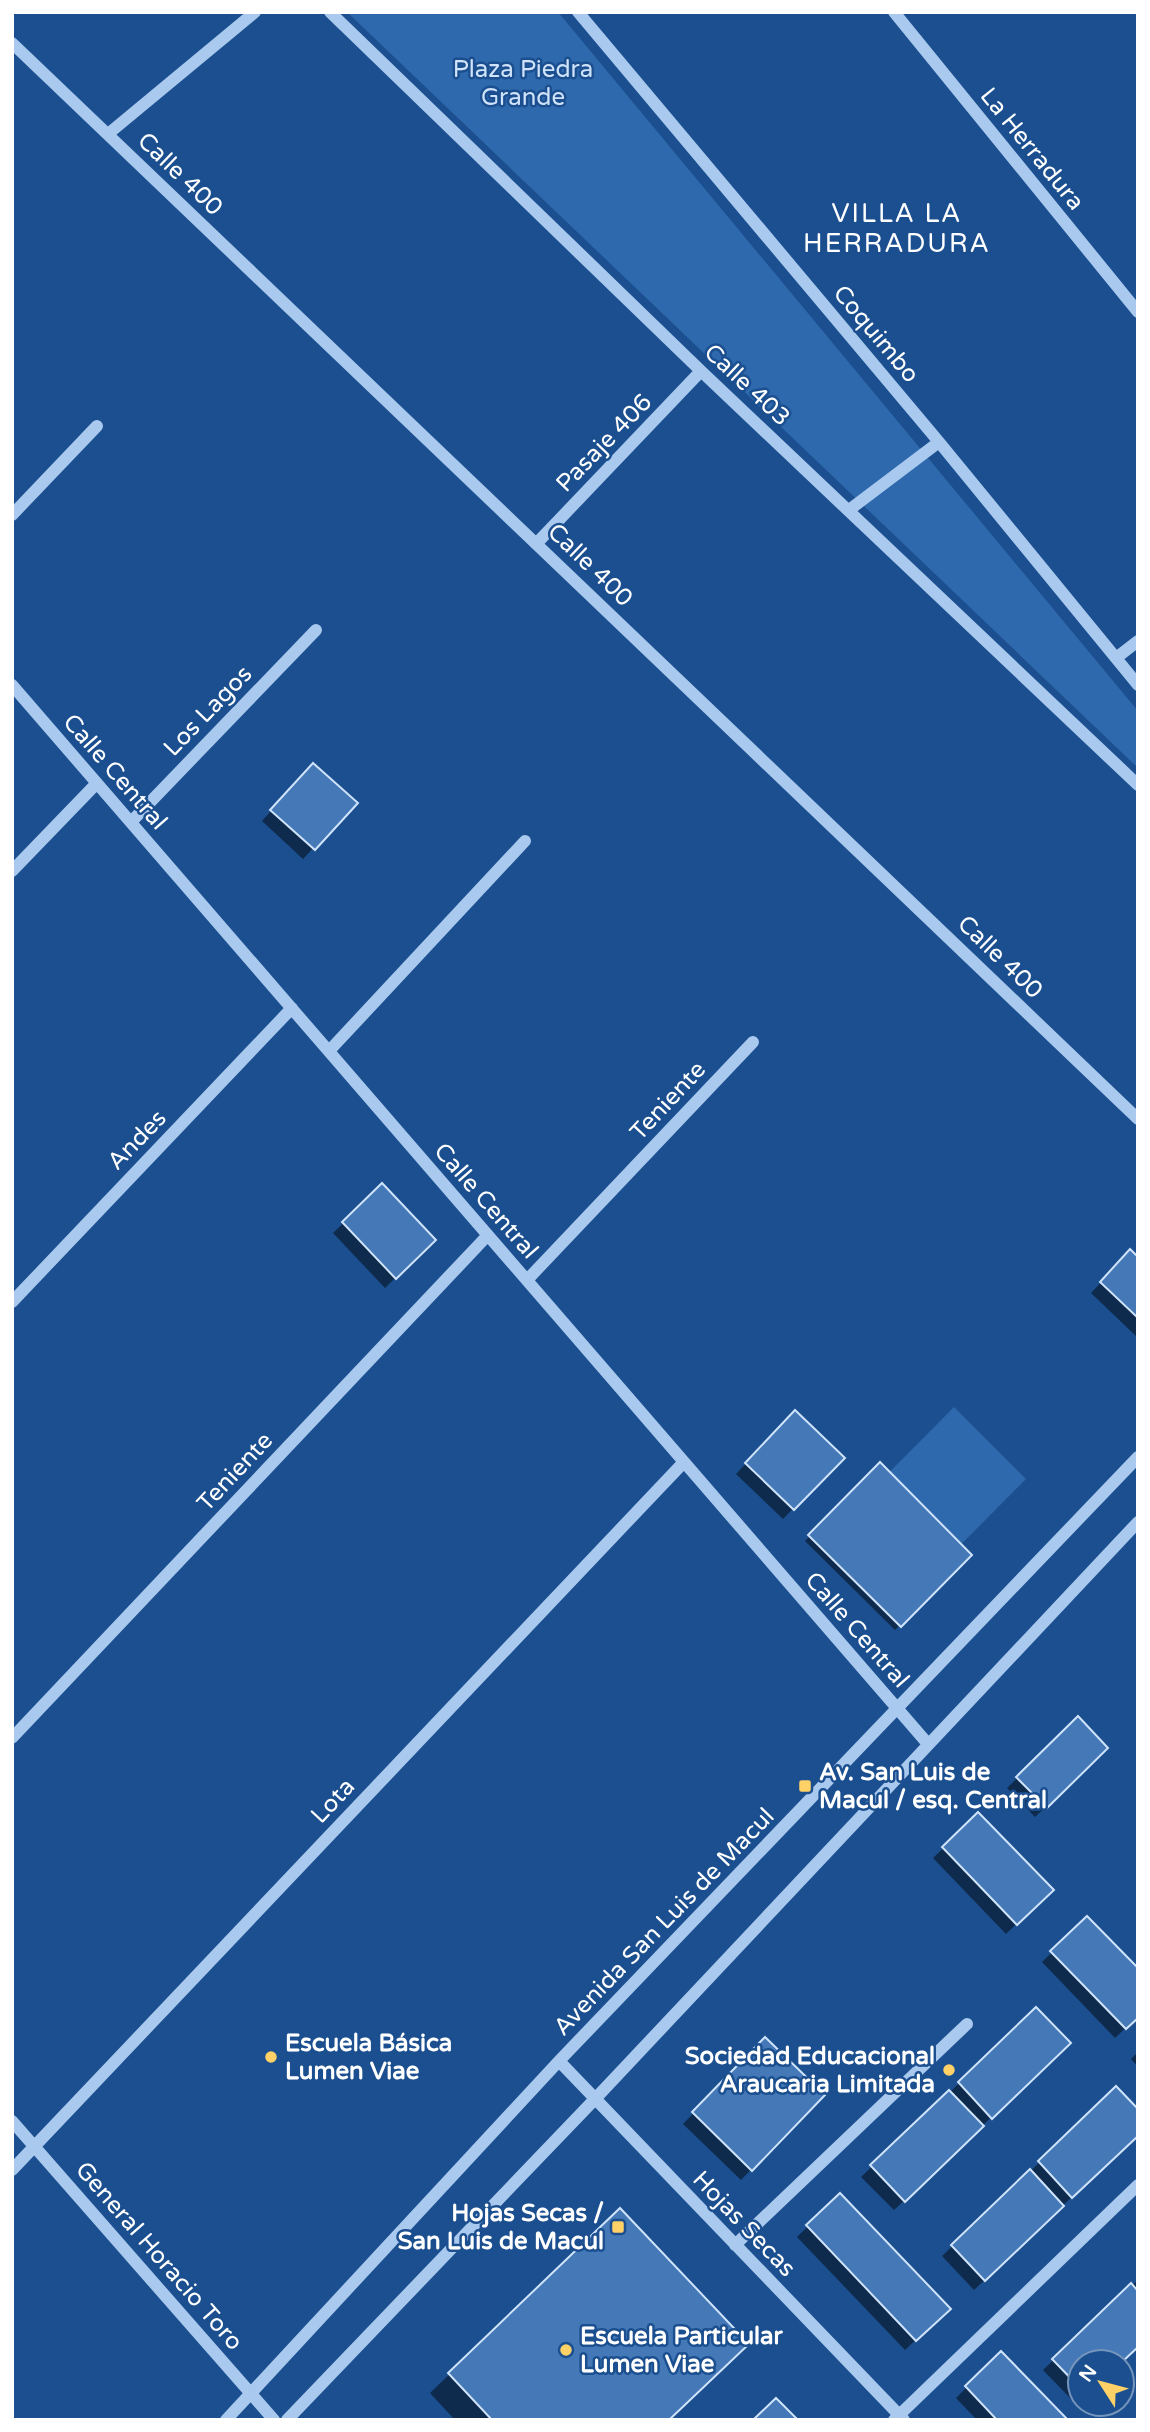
<svg xmlns="http://www.w3.org/2000/svg" width="1150" height="2432" font-family="'Varela Round',sans-serif">
<style>
.green{fill:#2e69ad}
.shadow{fill:#0007}
.building{fill:#4478b7;stroke:#cfe3fa;stroke-width:2}
.lines{fill:none;stroke-linecap:round;stroke-linejoin:round}
.minor{stroke:#a9c9ee;stroke-width:12}
.poi-dot{fill:#ffd166;stroke:#1b4f8f;stroke-width:2.5}
.labels{text-anchor:middle;dominant-baseline:central;stroke-width:5;stroke-linejoin:round;paint-order:stroke}
.park-label{font-size:24px;fill:#cfe3fa;stroke:#1b4f8f}
.street-label{font-size:24px;fill:#fff;stroke:#1b4f8f}
.poi-label{font-size:24px;font-weight:bold;fill:#fff;stroke:#1b4f8f;text-anchor:start}
.neighbourhood-label{font-size:26px;letter-spacing:2px;fill:#fff;stroke:#1b4f8f}
</style>
<rect width="100%" height="100%" fill="#1b4f8f"/>
<!-- green -->
<path class="green" d="M 347,12 L 558,12 L 1138,711 L 1138,768 Z
M 954,1407 L 1026,1479 L 891,1615 L 819,1543 Z"/>
<!-- shadow -->
<path class="shadow" d="M 303,775 L 355,803 L 303,859 L 262,821 Z
M 382,1186 L 434,1240 L 385,1288 L 333,1233 Z
M 1130,1252 L 1138,1259 L 1138,1338 L 1091,1293 Z
M 795,1413 L 842,1458 L 783,1519 L 736,1474 Z
M 880,1465 L 970,1555 L 895,1630 L 805,1541 Z
M 1078,1719 L 1106,1748 L 1035,1817 L 1007,1788 Z
M 978,1815 L 1051,1890 L 1006,1934 L 933,1858 Z
M 1087,1919 L 1138,2016 L 1115,2038 L 1042,1962 Z
M 1036,2010 L 1069,2043 L 894,2210 L 861,2177 Z
M 765,2039 L 823,2095 L 741,2180 L 683,2124 Z
M 1138,2052 L 1138,2067 L 1131,2059 Z
M 1116,2089 L 1138,2134 L 974,2290 L 942,2256 Z
M 840,2195 L 938,2319 L 905,2350 L 797,2237 Z
M 620,2210 L 667,2420 L 455,2420 L 430,2393 Z
M 1138,2280 L 1138,2345 L 1120,2362 L 1080,2362 L 1080,2400 L 1076,2404 L 1043,2370 Z
M 1001,2353 L 1066,2420 L 977,2420 L 956,2398 Z"/>
<!-- building -->
<path class="building" d="M 313,763 L 358,803 L 315,850 L 270,810 Z
M 382,1183 L 436,1240 L 396,1279 L 342,1222 Z
M 1130,1249 L 1138,1257 L 1138,1318 L 1100,1282 Z
M 795,1410 L 845,1458 L 794,1510 L 745,1463 Z
M 880,1462 L 972,1555 L 901,1627 L 808,1535 Z
M 1078,1716 L 1108,1748 L 1047,1808 L 1016,1777 Z
M 978,1812 L 1054,1890 L 1017,1925 L 942,1847 Z
M 1087,1916 L 1138,1968 L 1138,2018 L 1126,2029 L 1050,1951 Z
M 1036,2007 L 1071,2043 L 992,2119 L 958,2082 Z
M 765,2037 L 825,2095 L 752,2171 L 692,2112 Z
M 1116,2086 L 1138,2109 L 1138,2136 L 1072,2198 L 1038,2161 Z
M 949,2090 L 984,2126 L 905,2202 L 870,2165 Z
M 1030,2169 L 1064,2206 L 985,2281 L 951,2245 Z
M 840,2193 L 951,2309 L 916,2341 L 806,2225 Z
M 620,2208 L 749,2344 L 669,2420 L 492,2420 L 448,2373 Z
M 1131,2283 L 1138,2291 L 1138,2347 L 1122,2362 L 1080,2362 L 1080,2388 L 1052,2359 Z
M 1001,2351 L 1068,2420 L 997,2420 L 965,2386 Z
M 776,2398 L 798,2420 L 753,2420 Z"/>
<g class="lines">
<!-- minor -->
<path class="minor" d="M 330,12 L 701,371 L 1138,785
M 578,12 L 939,442 L 1138,685
M 894,12 L 1138,312
M 12,43 L 1138,1119
M 108,134 L 255,12
M 849,510 L 939,442
M 12,515 L 97,426
M 536,544 L 701,371
M 1116,658 L 1138,641
M 12,685 L 928,1744
M 131,822 L 316,630
M 12,871 L 97,783
M 329,1051 L 525,841
M 527,1280 L 753,1042
M 12,1302 L 292,1008
M 12,1738 L 488,1235
M 559,2061 L 904,2420
M 12,2121 L 274,2420
M 12,2170 L 684,1462
M 735,2245 L 967,2024
M 226,2420 L 559,2061 L 1138,1457
M 287,2420 L 595,2099 L 1138,1522
M 894,2420 L 1138,2185"/>
</g>
<!-- markers -->
<g class="poi-dot">
<rect x="798" y="1779" width="14" height="14" rx="3.5"/>
<circle cx="271" cy="2057" r="7"/>
<circle cx="949" cy="2070" r="7"/>
<rect x="611" y="2220" width="14" height="14" rx="3.5"/>
<circle cx="566" cy="2350" r="7"/>
</g>
<g class="labels">
<!-- park labels -->
<g class="park-label">
<text x="523" y="69">Plaza Piedra<tspan x="523" dy="28">Grande</tspan></text>
</g>
<!-- street labels -->
<g class="street-label">
<text transform="translate(1032 149) rotate(51)">La Herradura</text>
<text transform="translate(180 174) rotate(44)">Calle 400</text>
<text transform="translate(876 334) rotate(50)">Coquimbo</text>
<text transform="translate(747 385) rotate(43)">Calle 403</text>
<text transform="translate(604 443) rotate(-46)">Pasaje 406</text>
<text transform="translate(590 565) rotate(44)">Calle 400</text>
<text transform="translate(208 711) rotate(-46)">Los Lagos</text>
<text transform="translate(115 772) rotate(49)">Calle Central</text>
<text transform="translate(1000 957) rotate(44)">Calle 400</text>
<text transform="translate(668 1101) rotate(-47)">Teniente</text>
<text transform="translate(137 1140) rotate(-46)">Andes</text>
<text transform="translate(486 1201) rotate(49)">Calle Central</text>
<text transform="translate(235 1472) rotate(-47)">Teniente</text>
<text transform="translate(857 1630) rotate(49)">Calle Central</text>
<text transform="translate(333 1801) rotate(-47)">Lota</text>
<text transform="translate(664 1922) rotate(-46)">Avenida San Luis de Macul</text>
<text transform="translate(744 2224) rotate(46)">Hojas Secas</text>
<text transform="translate(159 2256) rotate(49)">General Horacio Toro</text>
</g>
<!-- poi labels -->
<g class="poi-label">
<text x="819" y="1772">Av. San Luis de<tspan x="819" dy="28">Macul / esq. Central</tspan></text>
<text x="285" y="2043">Escuela Básica<tspan x="285" dy="28">Lumen Viae</tspan></text>
<text x="935" y="2056" text-anchor="end">Sociedad Educacional<tspan x="935" dy="28">Araucaria Limitada</tspan></text>
<text x="604" y="2213" text-anchor="end">Hojas Secas /<tspan x="604" dy="28">San Luis de Macul</tspan></text>
<text x="580" y="2336">Escuela Particular<tspan x="580" dy="28">Lumen Viae</tspan></text>
</g>
<!-- neighbourhood labels -->
<g class="neighbourhood-label">
<text x="897" y="213">VILLA LA<tspan x="897" dy="30">HERRADURA</tspan></text>
</g>
</g>
<!-- border -->
<rect width="1150" height="2432" fill="none" stroke="#ffffff" stroke-width="28"/>
<!-- north arrow -->
<g transform="translate(1101 2383) rotate(306)"><circle r="33" fill="#1b4f8f" stroke="#7695bc" stroke-width="2"/>
<path d="M0-5L12 26L0 18L-12 26Z" fill="#ffd166"/>
<text y="-10" font-size="19" font-weight="bold" text-anchor="middle" fill="#ffffff">N</text>
</g>
</svg>
